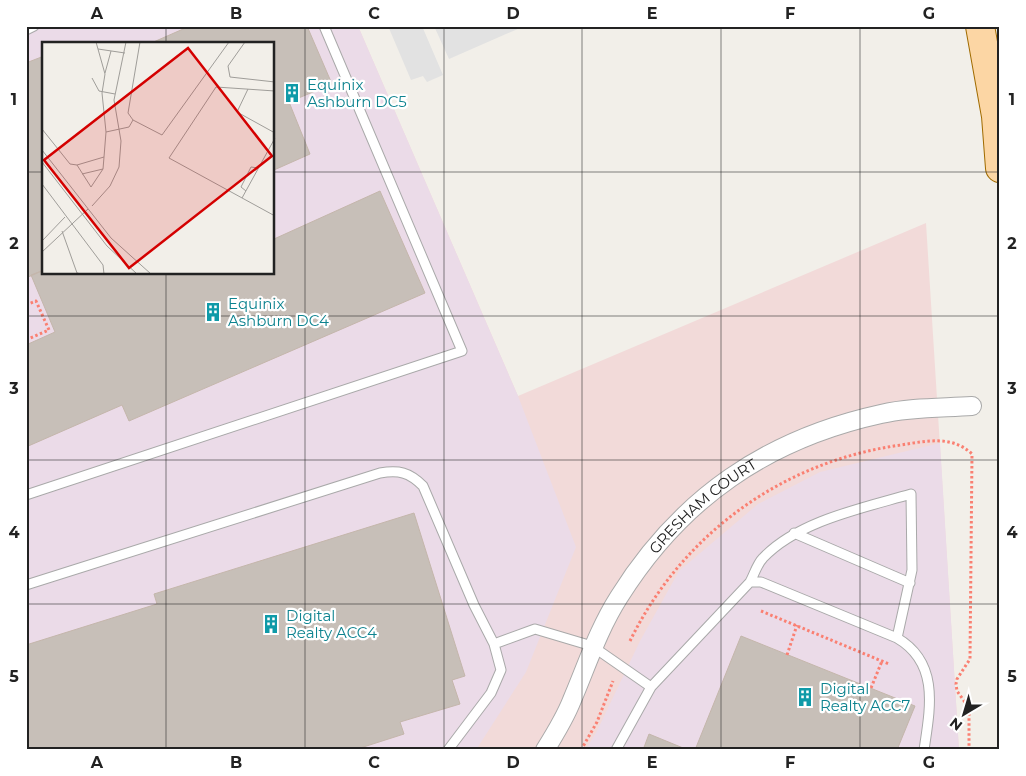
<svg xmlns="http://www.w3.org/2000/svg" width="1026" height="776" font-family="Montserrat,sans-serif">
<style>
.commercial{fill:#f2dad9;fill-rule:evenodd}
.industrial{fill:#ebdbe8;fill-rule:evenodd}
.parking{fill:#e2e2e2}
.building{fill:#c7bfb8;stroke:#c4b6ab}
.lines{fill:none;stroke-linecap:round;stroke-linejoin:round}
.service-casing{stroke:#a9a9a9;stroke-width:11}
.minor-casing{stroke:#a9a9a9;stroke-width:20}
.primary-casing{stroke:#a06b00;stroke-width:30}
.path{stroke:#fa8072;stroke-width:3;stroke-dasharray:2.5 2.5;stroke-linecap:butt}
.service{stroke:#fff;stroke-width:9}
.minor{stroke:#fff;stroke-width:18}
.primary{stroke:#fcd6a4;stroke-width:28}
.grid{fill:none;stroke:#222;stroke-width:1;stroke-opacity:0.55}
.labels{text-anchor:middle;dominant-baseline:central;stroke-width:4.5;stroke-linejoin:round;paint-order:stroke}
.culture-label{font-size:15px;fill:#0d838f;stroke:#fff;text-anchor:start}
.street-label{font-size:15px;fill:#222;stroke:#fff}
.inset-road{fill:none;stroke:#9f9d99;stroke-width:1}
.view{fill:#d40000;fill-opacity:0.15;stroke:#d40000;stroke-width:2.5}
.inset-edge{fill:none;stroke:#222;stroke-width:2.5}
.neatline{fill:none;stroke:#222;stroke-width:2}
.grid-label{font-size:16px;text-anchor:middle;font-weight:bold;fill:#222}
</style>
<rect width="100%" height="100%" fill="#f2efe9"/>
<!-- commercial -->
<path class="commercial" d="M 26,26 L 358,26 L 518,396 L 926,223 L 959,750 L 26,750 ZM 44,44 L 274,44 L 274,274 L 44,274 Z"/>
<!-- industrial -->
<path class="industrial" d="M 26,26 L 358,26 L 518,396 L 576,547 L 526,672 L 476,750 L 26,750 ZM 44,44 L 274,44 L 274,274 L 44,274 Z
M 940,443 L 959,750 L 585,750 L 596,733 L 640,641 L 679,571 L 758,504 L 820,472 Z"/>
<!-- parking -->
<path class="parking" d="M 388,26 L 422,26 L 443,75 L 427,82 L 423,76 L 411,80 Z
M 434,26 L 520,26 L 520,28 L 449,59 Z"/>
<!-- building -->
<path class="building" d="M 190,26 L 307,26 L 332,84 L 289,102 L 310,154 L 274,170 L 274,44 L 149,44 Z
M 44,56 L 44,270 L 26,278 L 26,63 Z
M 380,191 L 425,293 L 129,421 L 122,405 L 26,447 L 26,345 L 55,332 L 31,275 L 44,270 L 44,274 L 274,274 L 274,239 Z
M 414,513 L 465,676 L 452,680 L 460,704 L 400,722 L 404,734 L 354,750 L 26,750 L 26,645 L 157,604 L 154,594 Z
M 741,636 L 915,706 L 897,750 L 695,750 Z
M 649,734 L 688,750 L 643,750 Z"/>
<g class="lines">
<!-- service casing -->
<g class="service-casing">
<path id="service" d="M 26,30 L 34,26
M 26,495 L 462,351 L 324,26
M 794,533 L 910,583
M 750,582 C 754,575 757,564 763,558 C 798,521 863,508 911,494 L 912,570 L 897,638
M 26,585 L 380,473 C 399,470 409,472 423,486 L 474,605 L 494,644 L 501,670 L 491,693 L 448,750
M 494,644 L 535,629 L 592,646 L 651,687
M 616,750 L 651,687 L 750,582 L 761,582 L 897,638 C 940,663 930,709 924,750"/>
</g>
<!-- minor casing -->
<g class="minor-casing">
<g id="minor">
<path id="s1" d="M 545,750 C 555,734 565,718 572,700 C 587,665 598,630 619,597 C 681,498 767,439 881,414 C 911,407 942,408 972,406"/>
</g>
</g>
<!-- primary casing -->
<g class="primary-casing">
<path id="primary" d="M 980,26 L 996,116 L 1000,168"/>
</g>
<!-- path -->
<path class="path" d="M 26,305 L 36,301 L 49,330 L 26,340
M 761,611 L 889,664
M 630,641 C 682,534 783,461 901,445 C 926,441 952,435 972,454 L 970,659 L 957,679 L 956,684 L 957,691 L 969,708 L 969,750
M 787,655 L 797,625
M 871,688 L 882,661
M 581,750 L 597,722 L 613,681"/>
<!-- service -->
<use href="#service" class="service"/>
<!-- minor -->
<use href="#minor" class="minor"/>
<!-- primary -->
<use href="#primary" class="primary"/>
</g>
<!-- grid -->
<path class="grid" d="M 166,26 L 166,44M 305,26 L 305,750M 444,26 L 444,750M 582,26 L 582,750M 721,26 L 721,750M 860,26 L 860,750M 26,172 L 44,172M 274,172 L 1000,172M 166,274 L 166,750M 26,316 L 1000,316M 26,460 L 1000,460M 26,604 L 1000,604"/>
<!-- icons -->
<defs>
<g id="building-bare" transform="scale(1.5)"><path d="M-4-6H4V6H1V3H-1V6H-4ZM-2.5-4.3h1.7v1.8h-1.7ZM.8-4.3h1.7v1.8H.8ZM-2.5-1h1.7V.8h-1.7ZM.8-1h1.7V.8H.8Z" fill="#0f9aa8" stroke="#fff" stroke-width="2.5" paint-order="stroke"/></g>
</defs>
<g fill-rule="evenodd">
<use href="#building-bare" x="292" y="93"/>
<use href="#building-bare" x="213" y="312"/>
<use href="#building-bare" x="271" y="624"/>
<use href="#building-bare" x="805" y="697"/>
</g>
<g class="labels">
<!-- culture labels -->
<g class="culture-label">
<text x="307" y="84">Equinix<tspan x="307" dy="17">Ashburn DC5</tspan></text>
<text x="228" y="303">Equinix<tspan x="228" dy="17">Ashburn DC4</tspan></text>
<text x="286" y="615">Digital<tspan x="286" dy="17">Realty ACC4</tspan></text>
<text x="820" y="688">Digital<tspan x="820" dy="17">Realty ACC7</tspan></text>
</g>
<!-- street labels -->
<g class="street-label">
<text stroke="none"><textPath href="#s1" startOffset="295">GRESHAM COURT</textPath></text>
</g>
</g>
<!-- overview -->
<g transform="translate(42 42)">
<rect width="232" height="232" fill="#f2efe9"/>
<path class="inset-road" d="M 98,0 L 86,71 L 91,78 L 120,93 L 187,0M 203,0 L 186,24 L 188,35 L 233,40M 56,7 L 83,11M 63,31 L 69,9M 50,36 L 57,49 L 73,52M 206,47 L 195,70 L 233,91M 233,49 L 174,45 L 127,116 L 233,174M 0,87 L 28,122 L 35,123 L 62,115 L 64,90 L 60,51 L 63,32 L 54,0M 64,90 L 87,85 L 91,78M 0,108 L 69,196 L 109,232M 0,120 L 65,204 L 95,232M 35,123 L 49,145 L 61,127 L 62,115M 40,132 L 61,127M 0,142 L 61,223 L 62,232M 204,149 L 199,145 L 209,125 L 216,126M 200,156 L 233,96M 50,164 L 68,144 L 77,125 L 79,99 L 72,58 L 84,0M 20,189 L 35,231 L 39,232M 0,199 L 23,175M 0,210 L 46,167"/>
<path class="view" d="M 146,6 L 230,114 L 87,226 L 2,118 Z"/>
<rect width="232" height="232" class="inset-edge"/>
</g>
<!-- border -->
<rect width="1026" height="776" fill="none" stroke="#ffffff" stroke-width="55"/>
<!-- north arrow -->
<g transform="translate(964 714) rotate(218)" stroke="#ffffff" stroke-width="4" paint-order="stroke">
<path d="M0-4L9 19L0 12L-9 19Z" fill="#222222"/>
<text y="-8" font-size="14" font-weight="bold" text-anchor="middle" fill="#222222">N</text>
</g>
<rect x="28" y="28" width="970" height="720" class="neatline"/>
<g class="grid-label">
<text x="97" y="19">A</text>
<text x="236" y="19">B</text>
<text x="374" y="19">C</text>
<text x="513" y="19">D</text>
<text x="652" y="19">E</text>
<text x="790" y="19">F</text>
<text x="929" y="19">G</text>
<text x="14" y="105">1</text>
<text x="1012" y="105">1</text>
<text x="14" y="249">2</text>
<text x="1012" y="249">2</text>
<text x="14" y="394">3</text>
<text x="1012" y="394">3</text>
<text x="14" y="538">4</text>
<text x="1012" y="538">4</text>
<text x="14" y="682">5</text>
<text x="1012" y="682">5</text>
<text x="97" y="768">A</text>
<text x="236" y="768">B</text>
<text x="374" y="768">C</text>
<text x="513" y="768">D</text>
<text x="652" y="768">E</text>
<text x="790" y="768">F</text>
<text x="929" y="768">G</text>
</g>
</svg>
